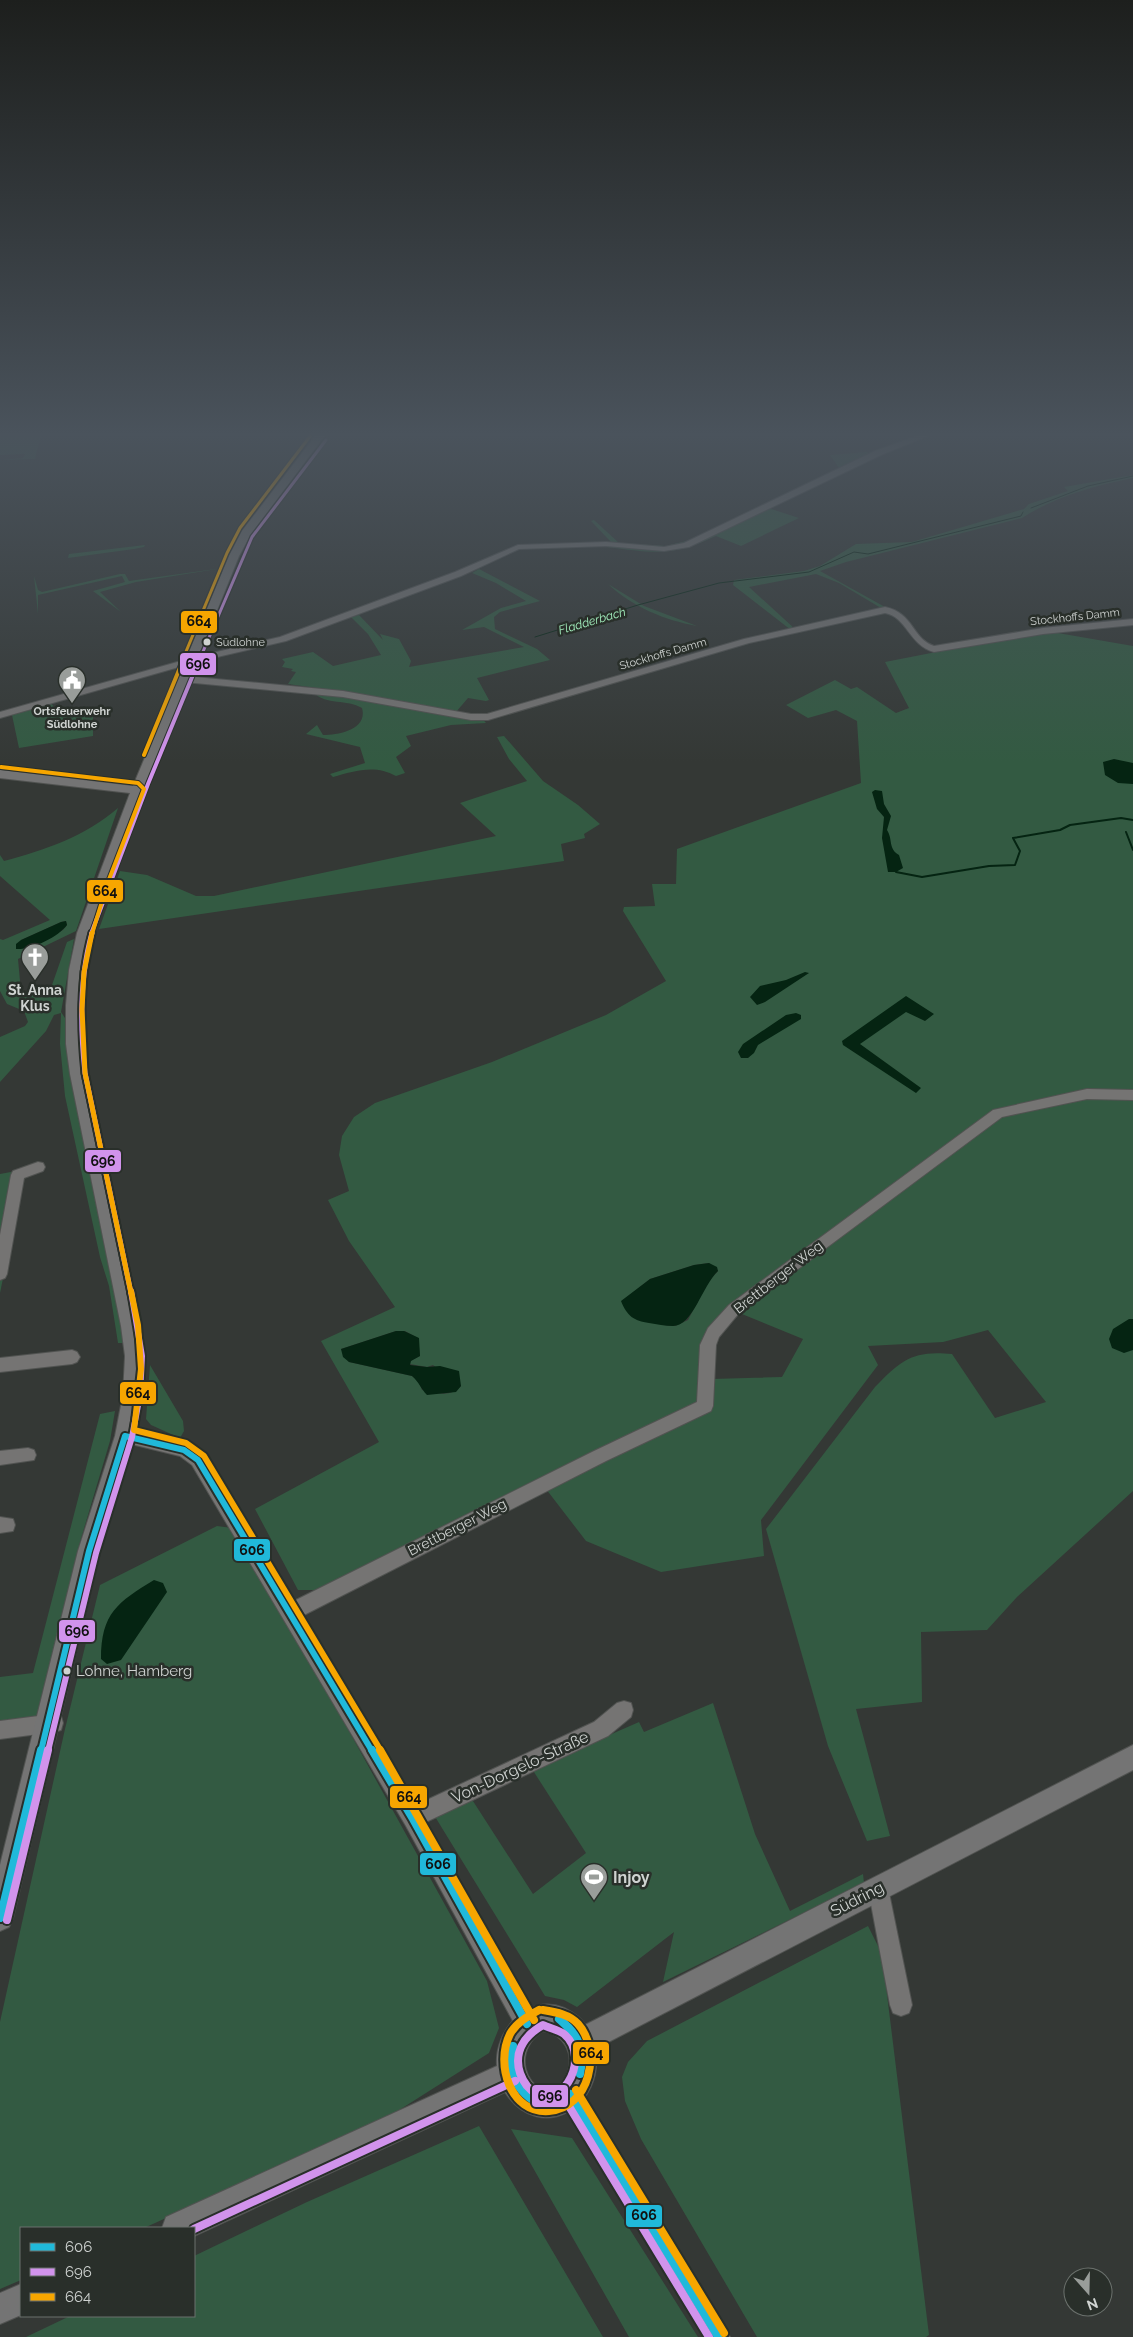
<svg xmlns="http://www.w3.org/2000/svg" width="1133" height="2337" font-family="Raleway,sans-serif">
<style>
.green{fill:#335a42;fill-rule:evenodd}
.water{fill:#052412}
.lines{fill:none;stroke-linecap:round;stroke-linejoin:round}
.stream-far1{stroke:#052412;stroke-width:1}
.stream{stroke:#052412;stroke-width:2}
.minor-casing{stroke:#515351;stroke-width:2}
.major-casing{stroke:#515351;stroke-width:2}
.minor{fill:#757473;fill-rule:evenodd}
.major{fill:#747474;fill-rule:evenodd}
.bus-1-far1-casing{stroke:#292f2a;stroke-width:10}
.bus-1-casing{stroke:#292f2a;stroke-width:12}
.bus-2-far4-casing{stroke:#292f2a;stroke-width:5.5}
.bus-2-far3-casing{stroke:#292f2a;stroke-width:6}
.bus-2-far2-casing{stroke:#292f2a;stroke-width:9}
.bus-2-far1-casing{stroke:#292f2a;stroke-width:10}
.bus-2-casing{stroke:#292f2a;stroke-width:12}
.bus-3-far4-casing{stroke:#292f2a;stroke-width:5.5}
.bus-3-far3-casing{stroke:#292f2a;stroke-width:6}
.bus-3-far2-casing{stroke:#292f2a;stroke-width:9}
.bus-3-far1-casing{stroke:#292f2a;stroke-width:10}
.bus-3-casing{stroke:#292f2a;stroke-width:12}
.bus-1-far1{stroke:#20b9da;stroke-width:6}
.bus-1{stroke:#20b9da;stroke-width:8}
.bus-2-far4{stroke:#d193ec;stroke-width:3}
.bus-2-far3{stroke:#d193ec;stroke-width:4}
.bus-2-far2{stroke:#d193ec;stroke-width:5}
.bus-2-far1{stroke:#d193ec;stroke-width:6}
.bus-2{stroke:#d193ec;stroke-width:8}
.bus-3-far4{stroke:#f7a600;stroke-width:3}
.bus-3-far3{stroke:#f7a600;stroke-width:4}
.bus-3-far2{stroke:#f7a600;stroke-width:5}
.bus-3-far1{stroke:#f7a600;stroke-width:6}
.bus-3{stroke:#f7a600;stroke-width:8}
.bus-dot{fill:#cfd3d1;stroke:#292f2a;stroke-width:2}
.labels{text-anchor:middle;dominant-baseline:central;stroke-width:5;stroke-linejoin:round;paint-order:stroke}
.far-street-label{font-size:11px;fill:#cfd3d1;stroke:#292f2a}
.far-bus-label{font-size:11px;fill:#cfd3d1;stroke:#292f2a;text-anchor:start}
.far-poi-label{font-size:11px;font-weight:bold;fill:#cfd3d1;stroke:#292f2a}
.far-water-label{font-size:12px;font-style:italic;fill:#a4f1bf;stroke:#292f2a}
.poi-label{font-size:14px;font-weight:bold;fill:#cfd3d1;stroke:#292f2a}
.street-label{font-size:14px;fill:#cfd3d1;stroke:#292f2a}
.near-bus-label{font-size:15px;fill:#cfd3d1;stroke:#292f2a;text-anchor:start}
.near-street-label{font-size:16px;fill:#cfd3d1;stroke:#292f2a}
.near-poi-label{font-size:16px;font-weight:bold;fill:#cfd3d1;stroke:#292f2a;text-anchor:start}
.line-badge{stroke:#292f2a;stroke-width:2}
.pale-badge-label{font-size:14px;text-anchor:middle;font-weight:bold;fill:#111}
</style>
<rect width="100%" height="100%" fill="#343835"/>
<!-- green -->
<path class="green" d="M 0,435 L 41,435 L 35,459 L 0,460 L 23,458 L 25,454 L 0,455 Z
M 867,452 L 869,455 L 839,468 L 830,455 Z
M 1133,475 L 1133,478 C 1094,486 1056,496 1022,518 L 846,562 L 820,571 L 885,607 L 881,608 L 839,583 L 816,574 L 749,587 L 795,629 L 791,630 L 733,585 L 734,580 L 804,571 L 820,566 L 856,544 L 912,542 L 1024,509 L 1029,504 L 1068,491 L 1064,487 Z
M 762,506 L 799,518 L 741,546 L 716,536 C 672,557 654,553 607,547 L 612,543 L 591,521 L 594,520 L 619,543 L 666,546 L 694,539 Z
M 145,545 L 144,547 L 134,549 L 68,558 L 69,554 Z
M 223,568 L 136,582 L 100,592 L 121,612 L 93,591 L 125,582 L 122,576 L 38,595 L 38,614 L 34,576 L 38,590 L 42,592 L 120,574 L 125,574 L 129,581 Z
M 479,569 L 540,601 L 500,612 L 494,617 L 495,629 L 537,649 L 550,660 L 477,678 L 489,700 L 486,701 L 468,698 L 456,712 L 480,716 L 486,723 L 451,725 L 406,736 L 411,746 L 396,757 L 405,773 L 396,776 C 375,764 354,771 333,777 L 330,774 L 365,763 L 360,747 L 306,734 L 317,725 L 323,735 C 339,735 368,729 362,708 C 347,699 326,705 314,693 L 323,689 L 288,684 L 296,672 L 291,671 L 293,669 L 282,667 L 285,662 L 282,659 L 313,652 L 333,666 L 381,655 L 368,634 L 351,617 L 359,615 L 383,640 L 380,634 L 399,639 L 411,661 L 409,667 L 524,647 L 484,627 L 462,630 L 501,608 L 526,601 L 496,583 L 472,573 Z
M 608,584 L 644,606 L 697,626 C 664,620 633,607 608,584 Z
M 1052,632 L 1133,646 L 1133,1491 L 1017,1597 L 987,1630 L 921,1632 L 922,1702 L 856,1709 L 890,1836 L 867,1841 L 828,1746 L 766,1529 L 875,1387 C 901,1360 913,1350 952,1354 L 995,1418 L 1046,1402 L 988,1330 L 943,1342 L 868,1346 L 878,1365 L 761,1520 L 764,1556 L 661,1572 L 586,1541 L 546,1489 L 710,1407 L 712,1379 L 782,1377 L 803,1339 L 737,1312 L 771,1285 L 764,1279 L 731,1306 L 709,1331 L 700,1403 L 323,1590 L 298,1590 L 255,1509 L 379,1442 L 321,1341 L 395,1307 L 349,1241 L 328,1200 L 349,1191 L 339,1155 L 342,1136 L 354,1117 L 375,1103 L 492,1062 L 606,1015 L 666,981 L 623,911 L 624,907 L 655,906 L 652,884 L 676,884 L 677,849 L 861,783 L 857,721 L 836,710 L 808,718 L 786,705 L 835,680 L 851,689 L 857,687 L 896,713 L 909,708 L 885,662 L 1034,633 ZM 709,1263 L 718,1271 L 708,1282 L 688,1320 L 675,1326 L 663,1325 L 622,1301 L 650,1279 L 694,1265 ZM 396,1331 L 405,1331 L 418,1338 L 420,1356 L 410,1361 L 410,1364 L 427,1367 L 433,1365 L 461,1386 C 450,1398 437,1393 422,1390 L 419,1382 L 412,1376 L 349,1362 L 341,1349 Z
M 51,703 L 61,716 L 93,708 L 93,736 L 19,748 L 12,715 Z
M 504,736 L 543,781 L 578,805 L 600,824 L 584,834 L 585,838 L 561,844 L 564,861 L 99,929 L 120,871 L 147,875 L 196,896 L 214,896 L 496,836 L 460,803 L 527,781 L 509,759 L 497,737 Z
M 118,808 L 76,931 L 18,959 L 21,992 L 48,990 L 52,985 L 67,942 L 74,939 L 61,1012 L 67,1021 L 114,1266 L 124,1343 L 118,1343 L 109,1286 L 100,1257 L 65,1096 L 60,1044 L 61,1013 L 54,1015 L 46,1031 L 0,1082 L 0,1037 L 25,1026 L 28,1022 L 24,1011 L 7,1004 L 0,991 L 0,939 L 3,940 L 50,920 L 0,876 L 0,855 L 4,861 C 45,850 86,836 118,808 ZM 66,921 L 67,925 L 63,930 L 34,946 L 21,940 L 61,922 Z
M 16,1171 L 24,1176 L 0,1293 L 0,1174 Z
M 150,1365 L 183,1421 L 184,1431 L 180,1438 L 151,1425 L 146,1419 Z
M 115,1411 L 110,1441 L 80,1542 L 40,1719 L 0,1725 L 0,1677 L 33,1673 L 100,1414 Z
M 217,1526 L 232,1528 L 291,1626 L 487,1981 L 499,2028 L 489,2053 L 385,2119 L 144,2228 L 21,2228 L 21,2280 L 0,2289 L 0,2022 L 65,1729 L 100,1585 Z
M 713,1703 L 755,1834 L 790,1911 L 863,1874 L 864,1883 L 663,1982 L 674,1932 L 577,2007 L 564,2000 L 545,1996 L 434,1815 L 471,1798 L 533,1894 L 586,1853 L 532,1769 L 639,1722 L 644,1732 Z
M 868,1926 L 882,1954 L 929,2335 L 926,2337 L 757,2337 L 641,2139 L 625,2101 L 622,2077 L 628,2062 L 647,2041 Z
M 479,2126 L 603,2337 L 26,2337 L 70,2316 L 194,2316 L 194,2256 L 307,2202 Z
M 511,2129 L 572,2138 L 698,2337 L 629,2337 Z"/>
<!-- water -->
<path class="water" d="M 1114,759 L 1133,763 L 1133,784 L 1118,783 L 1105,775 L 1103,762 Z
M 875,790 L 882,791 L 884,804 L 891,816 L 887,830 C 893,839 888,849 899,855 L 903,868 L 896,872 L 888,872 L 882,838 L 884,817 L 877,809 L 872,792 Z
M 66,921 L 67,925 C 58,937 32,950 16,949 L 16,944 L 21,940 L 61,922 Z
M 805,972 L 809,973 L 765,1002 L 757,1005 L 750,997 L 760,986 L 786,980 Z
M 906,996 L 934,1014 L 925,1021 L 906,1012 L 860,1044 L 921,1088 L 916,1093 L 843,1045 L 842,1041 Z
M 796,1013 L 801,1015 L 801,1019 L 758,1045 L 754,1053 L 748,1058 L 741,1058 L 738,1052 L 743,1044 L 786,1015 Z
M 709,1263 L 717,1267 L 718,1271 C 702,1286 693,1326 673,1326 C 665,1326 657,1324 649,1323 C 634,1321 627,1316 621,1301 L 650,1279 L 694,1265 Z
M 1129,1319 L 1133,1319 L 1133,1350 L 1124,1353 L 1112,1348 L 1109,1339 L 1113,1329 Z
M 396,1331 L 404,1331 L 419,1338 L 420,1356 L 411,1361 L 410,1365 L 427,1367 L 440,1366 L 459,1371 L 461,1386 L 456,1392 L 427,1395 C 421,1389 419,1382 412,1376 L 349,1362 L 343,1357 L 341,1349 Z
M 154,1580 L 163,1583 L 167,1592 L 121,1660 L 107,1664 L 101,1659 C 101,1613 118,1602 154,1580 Z"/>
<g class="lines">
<!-- stream-far1 -->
<path class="stream-far1" d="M 1031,508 L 1088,486 L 1133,476
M 535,637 L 638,605 L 719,583 L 809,572 L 854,552 L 868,554 L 1021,516 L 1023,512"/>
<!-- stream -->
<path class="stream" d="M 1126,832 L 1133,850
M 896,872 L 922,877 L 989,866 L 1015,865 L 1020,851 L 1013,838 L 1060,830 L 1070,825 L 1121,818 L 1133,820"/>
<!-- minor casing -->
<g class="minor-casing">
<path id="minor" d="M 920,435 L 930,435 L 881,455 L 689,547 L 664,551 L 606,546 L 519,549 L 461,576 L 286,641 L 200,661 L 0,718 L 0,712 L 195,657 L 280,637 L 455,572 L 518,545 L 606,542 L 664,547 L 684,543 L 875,451 Z
M 885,607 C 914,613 912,639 934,646 L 1043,628 L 1133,619 L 1133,625 L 1043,634 L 934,652 C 909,645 907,617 885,613 L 749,643 L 488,720 L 471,720 L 343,697 L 184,682 L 179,679 L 184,676 L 343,691 L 471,714 L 487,714 L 744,639 Z
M 1087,1089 L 1133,1090 L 1133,1100 L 1087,1099 L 1002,1117 L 739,1313 L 719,1337 L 716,1345 L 713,1406 L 711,1411 L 606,1461 L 302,1616 L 416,1805 L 594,1722 L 617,1703 L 624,1701 L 631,1703 L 633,1710 L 631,1717 L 608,1736 L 426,1822 L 535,2016 L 538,2024 L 535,2032 L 527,2035 L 519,2032 L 406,1826 L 192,1465 L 180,1456 L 119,1441 L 117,1436 L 119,1431 L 125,1429 L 184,1443 L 204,1455 L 294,1601 L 594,1451 L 697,1402 L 700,1345 L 708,1328 L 729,1305 L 993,1110 Z
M 38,1162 L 43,1163 L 45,1167 L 43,1171 L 24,1178 L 7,1274 L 5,1278 L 0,1280 L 0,1235 L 11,1175 L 13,1171 Z
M 72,1350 L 77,1352 L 80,1357 L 77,1362 L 72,1364 L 0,1372 L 0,1358 Z
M 28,1448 L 34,1450 L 36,1455 L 34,1460 L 0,1465 L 0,1451 Z
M 0,1517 L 13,1519 L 15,1525 L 13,1531 L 0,1533 Z
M 54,1714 L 61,1716 L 63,1723 L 61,1730 L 54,1732 L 0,1739 L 0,1721 Z
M 878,1878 L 885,1881 L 888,1888 L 912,2005 L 909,2013 L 901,2016 L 893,2013 L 890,2005 L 868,1888 L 871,1881 Z
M 570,2083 L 578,2086 L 730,2337 L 704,2337 L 562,2102 L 559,2094 L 562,2086 Z"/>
</g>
<!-- major casing -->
<g class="major-casing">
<path id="major" d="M 316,435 L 325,435 L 251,534 L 239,556 L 148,781 L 91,933 L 85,970 L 82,1005 L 82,1044 L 86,1074 L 141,1326 L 145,1356 L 143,1395 L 135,1436 L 100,1551 L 13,1918 L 9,1927 L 0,1931 L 0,1865 L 78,1551 L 115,1436 L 123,1395 L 125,1356 L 121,1326 L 70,1074 L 66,1044 L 66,1005 L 69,970 L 77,933 L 130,793 L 0,778 L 0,770 L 133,786 L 229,556 L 242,531 Z
M 1133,1745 L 1133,1770 L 595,2049 C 606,2106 540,2146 505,2092 L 194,2236 L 194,2228 L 162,2228 L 166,2217 L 497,2066 C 494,2031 527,1993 564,2008 C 572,2012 581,2017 585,2025 ZM 543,2031 C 588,2039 569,2103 537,2087 C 518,2070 522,2044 543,2031 Z
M 21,2284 L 21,2315 L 0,2324 L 0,2293 Z"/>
</g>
<!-- minor -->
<use href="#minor" class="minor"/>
<!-- major -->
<use href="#major" class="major"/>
<!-- bus-1-far1 casing -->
<g class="bus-1-far1-casing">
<path id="bus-1-far1" d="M 125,1436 L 184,1450 L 198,1460 L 372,1751
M 41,1751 L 89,1551 L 125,1436"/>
</g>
<!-- bus-1 casing -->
<g class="bus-1-casing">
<path id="bus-1" d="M 372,1750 L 413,1819 L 527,2024
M 0,1918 L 41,1750
M 559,2019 C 579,2034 585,2050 580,2074
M 559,2019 C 578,2035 583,2050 580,2074
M 513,2046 C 512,2069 516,2086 534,2101
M 513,2046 C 508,2069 514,2088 534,2101
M 570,2094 L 718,2337"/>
</g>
<!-- bus-2-far4 casing -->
<g class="bus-2-far4-casing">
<path id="bus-2-far4" d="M 202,654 L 252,537 L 326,440"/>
</g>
<!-- bus-2-far3 casing -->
<g class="bus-2-far3-casing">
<path id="bus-2-far3" d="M 91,934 L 148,784 L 202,653"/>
</g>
<!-- bus-2-far2 casing -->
<g class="bus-2-far2-casing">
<path id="bus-2-far2" d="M 92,933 C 79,978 80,1027 85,1073 L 131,1293"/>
</g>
<!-- bus-2-far1 casing -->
<g class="bus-2-far1-casing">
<path id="bus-2-far1" d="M 48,1751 L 96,1553 L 132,1437 L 140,1395 L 142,1356 L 131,1291"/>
</g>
<!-- bus-2 casing -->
<g class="bus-2-casing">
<path id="bus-2" d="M 7,1920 L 48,1750
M 543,2025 C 549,2028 559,2030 564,2034 C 594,2059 557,2121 527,2086 C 521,2078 518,2071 518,2061 C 518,2044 529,2033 543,2025 Z
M 564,2098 L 709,2337
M 194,2229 L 515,2081"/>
</g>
<!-- bus-3-far4 casing -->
<g class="bus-3-far4-casing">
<path id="bus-3-far4" d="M 185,654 L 227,553 L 240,528 L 311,435"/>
</g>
<!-- bus-3-far3 casing -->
<g class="bus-3-far3-casing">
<path id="bus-3-far3" d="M 144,755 L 186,653
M 1,767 L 138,783 L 144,789 L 108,882 L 92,934"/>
</g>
<!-- bus-3-far2 casing -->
<g class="bus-3-far2-casing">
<path id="bus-3-far2" d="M 92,933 L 84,972 L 82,1009 L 85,1073 L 131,1293"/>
</g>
<!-- bus-3-far1 casing -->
<g class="bus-3-far1-casing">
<path id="bus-3-far1" d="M 131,1291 L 138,1325 L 141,1369 L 134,1430 L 186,1443 L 204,1456 L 381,1751"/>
</g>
<!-- bus-3 casing -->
<g class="bus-3-casing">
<path id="bus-3" d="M 380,1750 L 534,2020
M 539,2010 C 528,2016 516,2023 510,2034 C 495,2064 510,2114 549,2111 C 590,2108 602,2051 578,2024 C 569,2014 555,2012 543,2010
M 576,2090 L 724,2333"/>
</g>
<!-- bus-1-far1 -->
<use href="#bus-1-far1" class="bus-1-far1"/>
<!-- bus-1 -->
<use href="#bus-1" class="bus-1"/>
<!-- bus-2-far4 -->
<use href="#bus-2-far4" class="bus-2-far4"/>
<!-- bus-2-far3 -->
<use href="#bus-2-far3" class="bus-2-far3"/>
<!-- bus-2-far2 -->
<use href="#bus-2-far2" class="bus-2-far2"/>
<!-- bus-2-far1 -->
<use href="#bus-2-far1" class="bus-2-far1"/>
<!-- bus-2 -->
<use href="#bus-2" class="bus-2"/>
<!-- bus-3-far4 -->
<use href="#bus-3-far4" class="bus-3-far4"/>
<!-- bus-3-far3 -->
<use href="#bus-3-far3" class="bus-3-far3"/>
<!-- bus-3-far2 -->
<use href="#bus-3-far2" class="bus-3-far2"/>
<!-- bus-3-far1 -->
<use href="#bus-3-far1" class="bus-3-far1"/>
<!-- bus-3 -->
<use href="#bus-3" class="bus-3"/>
</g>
<!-- sky -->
<linearGradient id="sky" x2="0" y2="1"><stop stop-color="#1d1f1d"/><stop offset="0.57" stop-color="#4a535c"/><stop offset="1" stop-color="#4a535c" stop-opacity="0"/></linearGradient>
<rect width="1133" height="762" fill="url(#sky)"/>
<!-- icons -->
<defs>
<g id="civic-pin" transform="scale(1.4375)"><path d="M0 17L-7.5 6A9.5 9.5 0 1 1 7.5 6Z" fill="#999d9a" stroke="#292f2a"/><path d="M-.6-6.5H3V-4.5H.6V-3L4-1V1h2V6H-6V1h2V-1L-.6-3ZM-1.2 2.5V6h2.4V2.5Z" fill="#fff"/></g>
<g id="church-pin" transform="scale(1.4375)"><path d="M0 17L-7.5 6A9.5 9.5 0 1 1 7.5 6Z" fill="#999d9a" stroke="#292f2a"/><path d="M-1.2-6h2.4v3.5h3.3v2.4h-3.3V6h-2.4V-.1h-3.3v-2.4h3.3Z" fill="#fff"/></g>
<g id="stadium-pin" transform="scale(1.4375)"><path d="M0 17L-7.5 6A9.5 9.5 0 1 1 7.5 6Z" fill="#999d9a" stroke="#292f2a"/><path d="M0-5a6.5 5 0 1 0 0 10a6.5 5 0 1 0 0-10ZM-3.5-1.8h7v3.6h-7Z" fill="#fff"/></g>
</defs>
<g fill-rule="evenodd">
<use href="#civic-pin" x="72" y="680"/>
<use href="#church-pin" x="35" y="957"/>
<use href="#stadium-pin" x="594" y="1877"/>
</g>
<!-- markers -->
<g class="bus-dot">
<circle cx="207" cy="642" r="4.5"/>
<circle cx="67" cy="1671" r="4.5"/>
</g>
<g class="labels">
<!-- far-street labels -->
<g class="far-street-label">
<text transform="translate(1075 617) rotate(-6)">Stockhoffs Damm</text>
<text transform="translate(663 654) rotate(-16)">Stockhoffs Damm</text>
</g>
<!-- far-bus labels -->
<g class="far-bus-label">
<text x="216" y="642">Südlohne</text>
</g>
<!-- far-poi labels -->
<g class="far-poi-label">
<text x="72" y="711">Ortsfeuerwehr<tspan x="72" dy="13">Südlohne</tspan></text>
</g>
<!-- far-water labels -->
<g class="far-water-label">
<text transform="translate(592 621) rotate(-16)">Fladderbach</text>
</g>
<!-- poi labels -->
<g class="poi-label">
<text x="35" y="990">St. Anna<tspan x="35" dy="16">Klus</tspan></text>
</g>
<!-- street labels -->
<g class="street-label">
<text transform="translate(778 1277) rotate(-38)">Brettberger Weg</text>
<text transform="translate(457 1527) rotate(-27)">Brettberger Weg</text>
</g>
<!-- near-bus labels -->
<g class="near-bus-label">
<text x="76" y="1671">Lohne, Hamberg</text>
</g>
<!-- near-street labels -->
<g class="near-street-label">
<text transform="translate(520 1767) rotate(-25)">Von-Dorgelo-Straße</text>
<text transform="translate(857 1899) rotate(-27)">Südring</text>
</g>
<!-- near-poi labels -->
<g class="near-poi-label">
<text x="613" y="1877">Injoy</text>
</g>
</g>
<g class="line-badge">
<rect x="180" y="610" width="38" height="24" rx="5" fill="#f7a600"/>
<rect x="179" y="652" width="38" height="24" rx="5" fill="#d193ec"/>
<rect x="86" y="879" width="38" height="24" rx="5" fill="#f7a600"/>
<rect x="84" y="1149" width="38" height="24" rx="5" fill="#d193ec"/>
<rect x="119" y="1381" width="38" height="24" rx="5" fill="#f7a600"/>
<rect x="233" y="1538" width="38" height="24" rx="5" fill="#20b9da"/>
<rect x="58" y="1619" width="38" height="24" rx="5" fill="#d193ec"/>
<rect x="389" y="1785" width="39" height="24" rx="5" fill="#f7a600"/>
<rect x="419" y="1852" width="38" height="24" rx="5" fill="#20b9da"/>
<rect x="572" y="2041" width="38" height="24" rx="5" fill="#f7a600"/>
<rect x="531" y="2084" width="38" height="24" rx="5" fill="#d193ec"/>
<rect x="625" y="2204" width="38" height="24" rx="5" fill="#20b9da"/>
</g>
<g class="pale-badge-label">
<text x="199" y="626">664</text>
<text x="198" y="669">696</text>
<text x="105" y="896">664</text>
<text x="103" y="1166">696</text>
<text x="138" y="1398">664</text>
<text x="252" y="1555">606</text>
<text x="77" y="1636">696</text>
<text x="409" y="1802">664</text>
<text x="438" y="1869">606</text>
<text x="591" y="2058">664</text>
<text x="550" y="2101">696</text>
<text x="644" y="2220">606</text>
</g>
<!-- legend -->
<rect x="20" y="2227" width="175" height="90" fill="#292f2a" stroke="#6b716d"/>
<rect x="30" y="2243" width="25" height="8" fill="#20b9da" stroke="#6b716d"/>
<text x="65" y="2252" font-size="15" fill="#cfd3d1">606</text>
<rect x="30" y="2268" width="25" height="8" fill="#d193ec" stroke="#6b716d"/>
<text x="65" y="2277" font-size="15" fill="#cfd3d1">696</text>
<rect x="30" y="2293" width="25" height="8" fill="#f7a600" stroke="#6b716d"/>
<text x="65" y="2302" font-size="15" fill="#cfd3d1">664</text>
<!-- north arrow -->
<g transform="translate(1088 2292) rotate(160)"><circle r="24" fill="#292f2a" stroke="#6b716d"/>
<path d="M0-4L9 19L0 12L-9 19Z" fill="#999d9a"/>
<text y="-8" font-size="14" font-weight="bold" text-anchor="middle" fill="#cfd3d1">N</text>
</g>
</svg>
